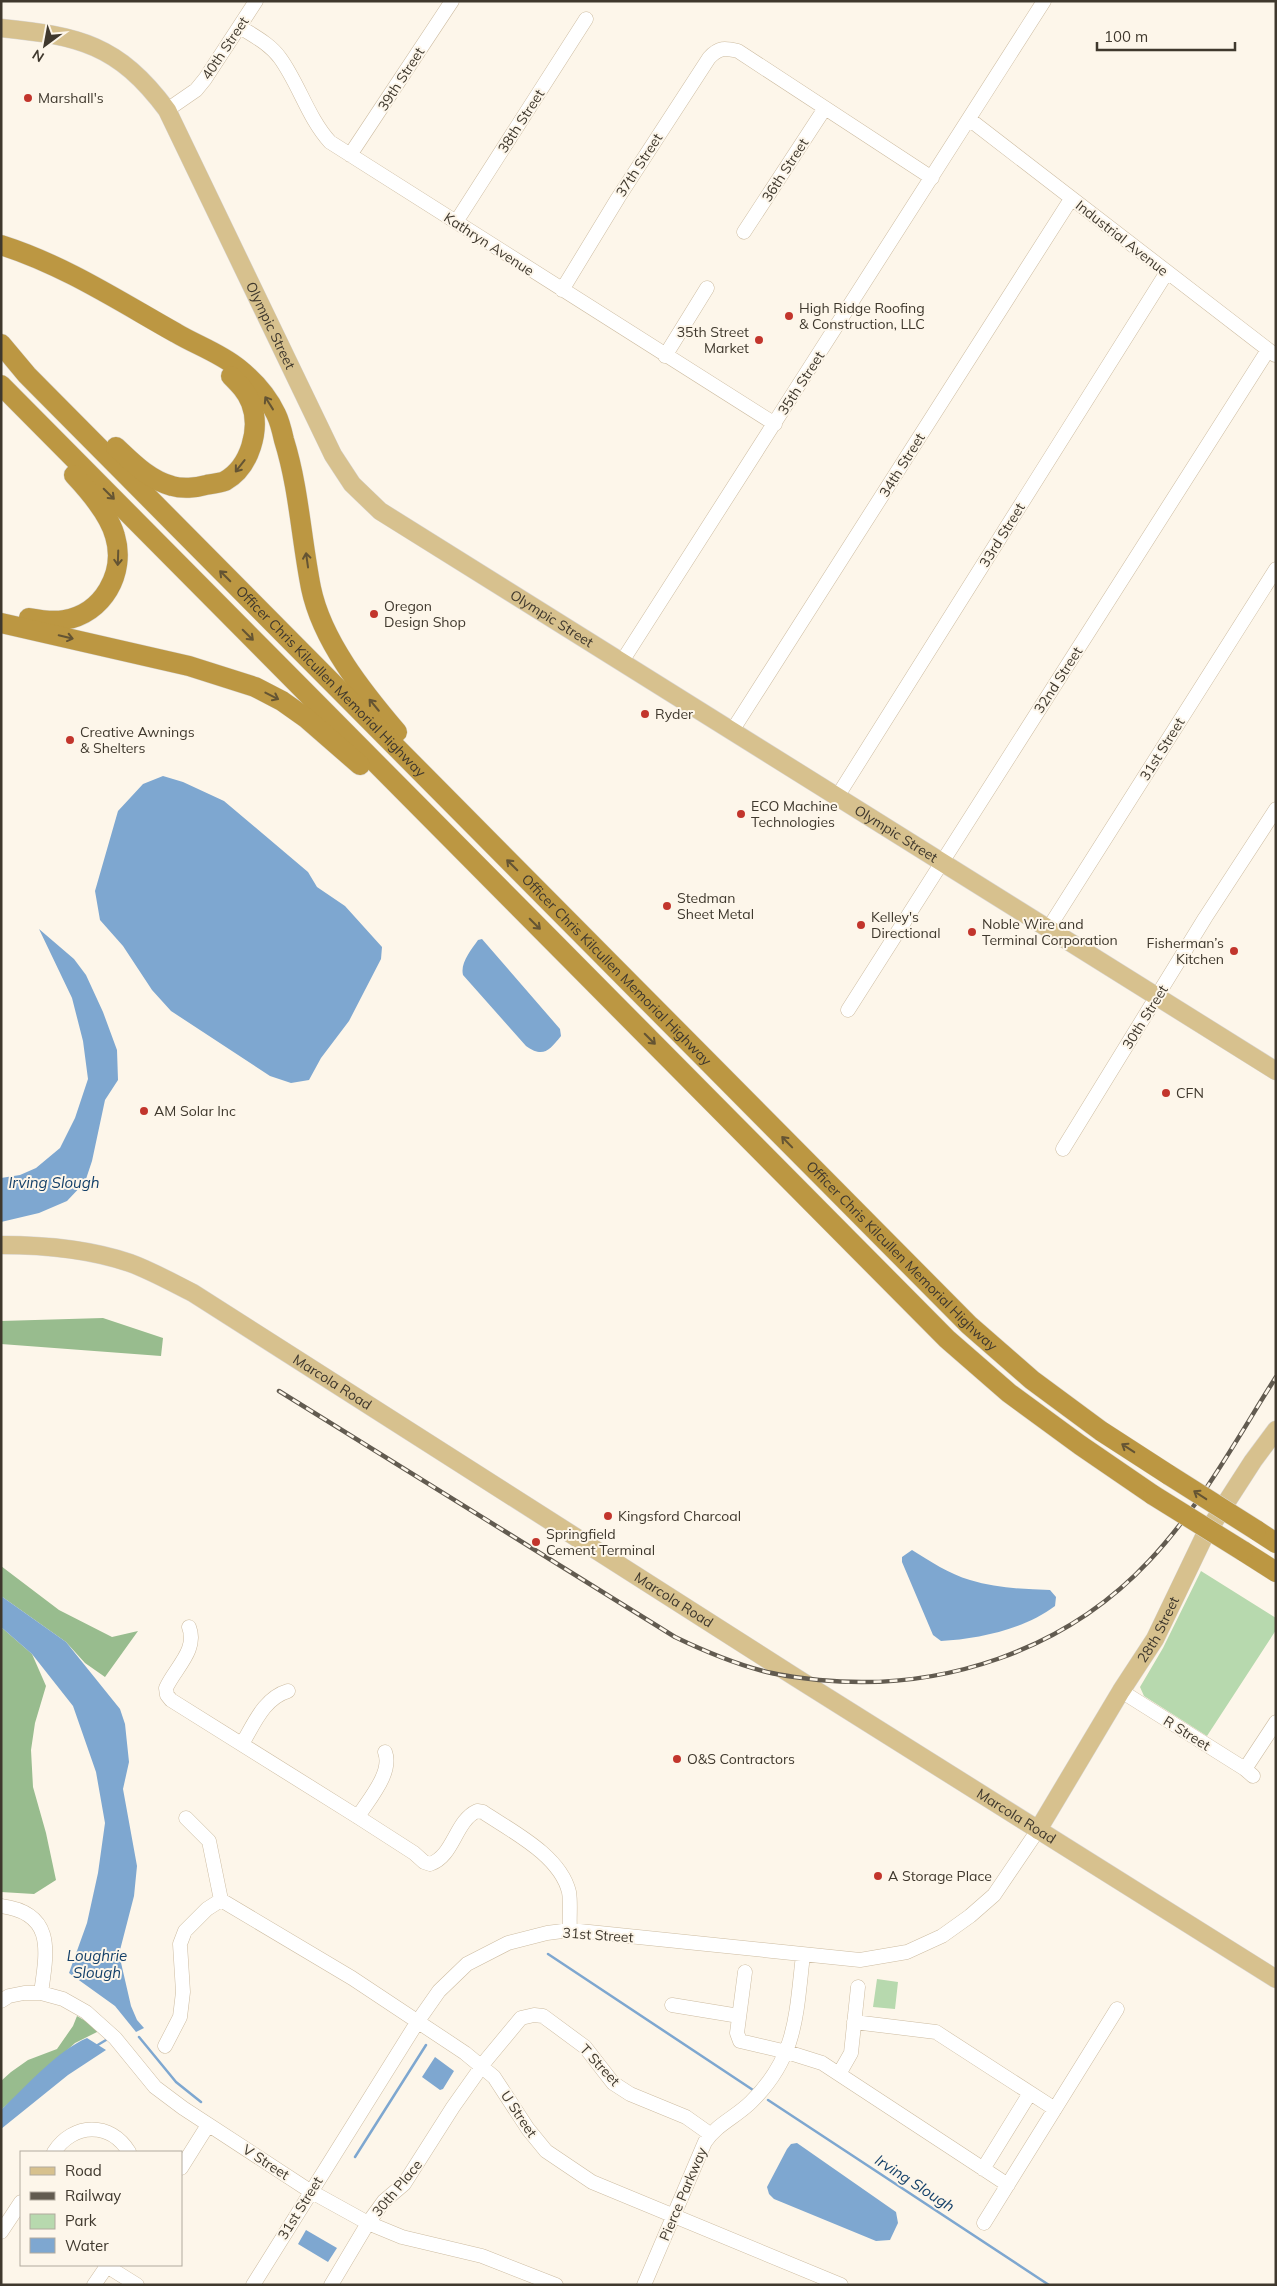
<svg xmlns="http://www.w3.org/2000/svg" width="1277" height="2286" font-family="Mulish,sans-serif">
<style>
.green{fill:#b7d9ae}
.forest{fill:#98bc8e}
.water{fill:#7ea7d0}
.lines{fill:none;stroke-linecap:round;stroke-linejoin:round}
.stream{stroke:#7ea7d0;stroke-width:2.5}
.minor-casing{stroke:#cdbca1;stroke-width:15}
.major-casing{stroke:#d9d7d5;stroke-width:19}
.highway-casing{stroke:#d9d7d5;stroke-width:21}
.minor{stroke:#fff;stroke-width:14}
.major{stroke:#d7c18e;stroke-width:18}
.highway{stroke:#bc9742;stroke-width:20}
.rail-casing{stroke:#625b50;stroke-width:4.5}
.rail{stroke:#fdf6ea;stroke-width:2.5;stroke-dasharray:8;stroke-linecap:butt}
.highway-bridge-casing{stroke:#d9d7d5;stroke-width:21;stroke-linecap:butt}
.highway-bridge{stroke:#bc9742;stroke-width:20}
.oneway{stroke:#645433}
.poi-dot{fill:#c2352c;stroke:#fdf6ea;stroke-width:2}
.labels{text-anchor:middle;dominant-baseline:central;stroke-width:4;stroke-linejoin:round;paint-order:stroke}
.street-label{font-size:14px;fill:#3f382d;stroke:#fdf6ea}
.poi-label{font-size:14px;fill:#3f382d;stroke:#fdf6ea;text-anchor:start}
.water-label{font-size:15px;font-style:italic;fill:#144069;stroke:#fdf6ea}
</style>
<rect width="100%" height="100%" fill="#fdf6ea"/>
<!-- green -->
<path class="green" d="M 1201,1571 L 1276,1618 L 1276,1630 L 1207,1736 L 1144,1696 L 1140,1687 L 1163,1648 Z
M 877,1979 L 898,1982 L 895,2009 L 873,2007 Z"/>
<!-- forest -->
<path class="forest" d="M 103,1318 L 163,1338 L 161,1356 L 1,1344 L 1,1321 Z
M 1,1566 L 59,1610 L 112,1637 L 138,1631 L 105,1677 L 85,1663 L 66,1642 L 1,1596 Z
M 1,1627 L 32,1654 L 46,1686 L 35,1723 L 31,1750 L 33,1787 L 46,1833 L 56,1880 L 34,1894 L 1,1892 Z
M 77,2016 L 101,2030 L 75,2043 L 1,2110 L 1,2081 L 11,2072 L 28,2060 L 57,2049 L 73,2026 Z"/>
<!-- water -->
<path class="water" d="M 163,776 L 183,782 L 224,801 L 308,872 L 317,887 L 345,906 L 382,947 L 381,959 L 349,1021 L 321,1058 L 309,1080 L 291,1083 L 270,1076 L 171,1011 L 152,990 L 123,946 L 100,920 L 95,891 L 118,811 L 143,784 Z
M 39,929 L 74,959 L 86,975 L 103,1012 L 117,1050 L 118,1080 L 105,1100 L 92,1161 L 85,1182 L 67,1201 L 39,1213 L 1,1222 L 1,1178 L 20,1175 L 36,1168 L 60,1148 L 75,1118 L 88,1079 L 83,1041 L 72,998 Z
M 482,939 L 560,1029 L 561,1036 C 549,1051 543,1058 526,1046 L 463,975 C 460,963 471,950 478,940 Z
M 912,1550 C 930,1561 949,1574 970,1580 C 996,1588 1023,1589 1050,1590 L 1056,1597 L 1055,1606 C 1025,1629 978,1639 941,1641 L 933,1635 L 902,1562 L 902,1557 Z
M 1,1596 L 66,1642 L 120,1709 L 125,1724 L 129,1762 L 123,1789 L 137,1866 L 134,1896 L 119,1954 L 131,2006 L 137,2020 L 144,2028 L 136,2032 L 115,2006 L 69,1973 L 87,1923 L 98,1873 L 105,1823 L 96,1772 L 73,1706 L 32,1654 L 1,1627 Z
M 87,2038 L 106,2050 L 68,2075 L 1,2129 L 1,2110 C 24,2088 58,2050 87,2038 Z
M 435,2057 L 454,2071 L 443,2089 L 440,2090 L 422,2077 Z
M 797,2143 L 896,2212 L 898,2223 L 890,2240 L 876,2241 L 774,2199 L 769,2194 L 767,2187 L 787,2149 L 791,2144 Z
M 306,2230 L 337,2248 L 328,2262 L 298,2244 Z"/>
<g class="lines">
<!-- stream -->
<path class="stream" d="M 548,1954 L 753,2090
M 139,2037 L 176,2082 L 201,2102
M 96,2046 L 106,2040
M 768,2100 L 1049,2285
M 355,2157 L 426,2045"/>
<!-- minor casing -->
<g class="minor-casing">
<path id="minor" d="M 240,27 C 254,36 270,44 280,58 C 299,84 308,118 330,142 L 775,424
M 167,110 L 196,90 L 205,79 L 256,1
M 969,119 L 1275,355
M 350,155 L 452,1
M 456,222 L 586,19
M 744,232 L 825,108
M 562,290 L 618,198 L 709,58 C 719,47 725,48 738,51 L 932,178
M 665,356 L 707,288
M 621,663 L 1044,1
M 732,731 L 1071,199
M 837,797 L 1167,272
M 1048,929 L 1276,569
M 848,1010 L 1268,350
M 1063,1149 L 1205,918 L 1276,809
M 189,1627 C 198,1650 175,1668 166,1688 L 167,1695 L 171,1700 L 358,1817 L 414,1853 L 424,1862 L 430,1864 C 454,1856 455,1821 477,1811 L 483,1812 C 511,1831 560,1855 569,1892 C 571,1903 569,1918 570,1930
M 1121,1691 L 1245,1769 L 1253,1776
M 242,1744 C 254,1724 264,1698 288,1691
M 1245,1769 L 1276,1722
M 358,1817 C 368,1800 393,1773 385,1752
M 186,1818 L 209,1841 L 221,1900
M 221,1900 L 352,1978 L 465,2053 L 494,2077 L 528,2129 L 546,2151 L 592,2182 L 841,2285
M 1,1906 C 55,1913 47,1951 41,1993
M 745,1972 L 737,2033 L 740,2041 L 787,2052 L 822,2063 L 1008,2185
M 1,2001 L 9,1996 L 24,1993 L 41,1993 L 63,1999 L 86,2012 L 115,2038 L 155,2087 L 183,2108 L 310,2191 L 368,2223 L 402,2237 L 482,2256 L 556,2285
M 672,2005 L 739,2016
M 854,2022 L 936,2032 L 1055,2109
M 165,2046 L 180,2017 L 183,1992 L 180,1944 L 185,1931 L 207,1909 L 221,1900
M 839,2074 L 851,2053 L 858,1987
M 54,2152 C 73,2123 110,2121 129,2152
M 181,2168 L 208,2125
M 983,2169 L 1030,2093
M 984,2223 L 1117,2009
M 1,2232 L 21,2202
M 105,2265 L 137,2285
M 94,2285 L 107,2266
M 253,2285 L 418,2021 L 439,1991 L 467,1964 L 508,1943 L 547,1933 L 570,1930 L 860,1960 L 907,1952 L 942,1936 L 970,1916 L 994,1895 L 1038,1830
M 331,2285 L 368,2223 L 384,2201 L 404,2184 L 453,2107 L 487,2059 L 521,2018 L 534,2015 L 543,2016 L 585,2047 L 613,2083 L 630,2094 L 686,2117 L 710,2134
M 644,2285 L 705,2142 C 717,2124 736,2117 751,2102 C 797,2057 796,2015 803,1955"/>
</g>
<!-- major casing -->
<g class="major-casing">
<g id="major">
<path id="s1" d="M 1,28 C 79,36 118,44 167,110 L 333,455 L 352,484 L 380,511 L 1276,1071"/>
<path id="s2" d="M 1,1245 C 44,1245 89,1249 130,1263 C 152,1271 173,1283 193,1293 L 795,1677 L 1276,1979"/>
<path id="s3" d="M 1038,1830 L 1121,1691 L 1155,1639 L 1204,1537 L 1253,1461 L 1276,1430"/>
</g>
</g>
<!-- highway casing -->
<g class="highway-casing">
<g id="highway">
<path d="M 1,245 C 64,265 119,301 176,333 C 196,345 220,353 238,368 C 253,380 268,397 276,414 C 280,422 282,431 284,440 C 299,488 301,538 311,588 C 322,641 363,692 397,732"/>
<path id="s4" d="M 1,344 L 27,375 L 969,1325 L 1032,1380 L 1101,1431 L 1169,1475"/>
<path d="M 1,385 L 947,1339 L 1009,1393 L 1080,1445 L 1153,1495"/>
<path d="M 116,447 C 132,462 149,480 172,486 C 182,489 196,488 206,485 C 212,484 220,483 225,481 C 250,467 261,429 251,403 C 247,392 239,384 231,376"/>
<path d="M 29,618 C 40,620 52,622 64,620 C 103,614 126,573 115,536 C 109,514 89,491 74,475"/>
<path d="M 1,623 L 189,666 L 255,687 L 282,701 L 306,718 L 360,765"/>
<path d="M 1256,1530 L 1276,1543"/>
<path d="M 1243,1551 L 1276,1572"/>
</g>
</g>
<!-- minor -->
<use href="#minor" class="minor"/>
<!-- major -->
<use href="#major" class="major"/>
<!-- highway -->
<use href="#highway" class="highway"/>
<!-- rail casing -->
<g class="rail-casing">
<path id="rail" d="M 279,1391 L 675,1637 C 704,1651 733,1663 763,1671 C 782,1676 801,1678 819,1680 C 941,1692 1065,1651 1149,1561 C 1200,1507 1236,1440 1276,1377"/>
</g>
<!-- rail -->
<use href="#rail" class="rail"/>
<!-- highway-bridge casing -->
<g class="highway-bridge-casing">
<path id="highway-bridge" d="M 1169,1475 L 1256,1530
M 1153,1495 L 1243,1551"/>
</g>
<!-- highway-bridge -->
<use href="#highway-bridge" class="highway-bridge"/>
</g>
<!-- one-way arrows -->
<defs><path id="oneway-shaft" d="M-6 0H5M1.5-3L5.5 0L1.5 3" fill="none" stroke-width="1.6" stroke-linecap="round" stroke-linejoin="round" transform="scale(1.25)"/></defs>
<g class="oneway">
<use href="#oneway-shaft" transform="translate(269 403) rotate(-122)"/>
<use href="#oneway-shaft" transform="translate(240 466) rotate(128)"/>
<use href="#oneway-shaft" transform="translate(109 494) rotate(45)"/>
<use href="#oneway-shaft" transform="translate(118 558) rotate(92)"/>
<use href="#oneway-shaft" transform="translate(307 560) rotate(-98)"/>
<use href="#oneway-shaft" transform="translate(225 576) rotate(-135)"/>
<use href="#oneway-shaft" transform="translate(248 635) rotate(45)"/>
<use href="#oneway-shaft" transform="translate(66 637) rotate(13)"/>
<use href="#oneway-shaft" transform="translate(272 696) rotate(27)"/>
<use href="#oneway-shaft" transform="translate(374 705) rotate(-130)"/>
<use href="#oneway-shaft" transform="translate(512 865) rotate(-135)"/>
<use href="#oneway-shaft" transform="translate(535 924) rotate(45)"/>
<use href="#oneway-shaft" transform="translate(650 1039) rotate(45)"/>
<use href="#oneway-shaft" transform="translate(787 1142) rotate(-134)"/>
<use href="#oneway-shaft" transform="translate(1128 1448) rotate(-147)"/>
<use href="#oneway-shaft" transform="translate(1200 1495) rotate(-147)"/>
</g>
<!-- markers -->
<g class="poi-dot">
<circle cx="28" cy="98" r="5"/>
<circle cx="789" cy="316" r="5"/>
<circle cx="759" cy="340" r="5"/>
<circle cx="374" cy="614" r="5"/>
<circle cx="645" cy="714" r="5"/>
<circle cx="70" cy="740" r="5"/>
<circle cx="741" cy="814" r="5"/>
<circle cx="667" cy="906" r="5"/>
<circle cx="861" cy="925" r="5"/>
<circle cx="972" cy="932" r="5"/>
<circle cx="1234" cy="951" r="5"/>
<circle cx="1166" cy="1093" r="5"/>
<circle cx="144" cy="1111" r="5"/>
<circle cx="608" cy="1516" r="5"/>
<circle cx="536" cy="1542" r="5"/>
<circle cx="677" cy="1759" r="5"/>
<circle cx="878" cy="1876" r="5"/>
</g>
<g class="labels">
<!-- street labels -->
<g class="street-label">
<text transform="translate(225 48) rotate(-56)">40th Street</text>
<text transform="translate(401 79) rotate(-57)">39th Street</text>
<text transform="translate(521 121) rotate(-57)">38th Street</text>
<text transform="translate(639 165) rotate(-57)">37th Street</text>
<text transform="translate(785 170) rotate(-57)">36th Street</text>
<text transform="translate(1122 238) rotate(38)">Industrial Avenue</text>
<text transform="translate(489 244) rotate(33)">Kathryn Avenue</text>
<text stroke="none"><textPath href="#s1" startOffset="432">Olympic Street</textPath></text>
<text transform="translate(801 383) rotate(-57)">35th Street</text>
<text transform="translate(902 465) rotate(-58)">34th Street</text>
<text transform="translate(1002 535) rotate(-58)">33rd Street</text>
<text stroke="none"><textPath href="#s1" startOffset="852">Olympic Street</textPath></text>
<text transform="translate(1058 680) rotate(-57)">32nd Street</text>
<text stroke="none"><textPath href="#s4" startOffset="472">Officer Chris Kilcullen Memorial Highway</textPath></text>
<text transform="translate(1162 749) rotate(-58)">31st Street</text>
<text stroke="none"><textPath href="#s1" startOffset="1258">Olympic Street</textPath></text>
<text stroke="none"><textPath href="#s4" startOffset="878">Officer Chris Kilcullen Memorial Highway</textPath></text>
<text transform="translate(1145 1017) rotate(-58)">30th Street</text>
<text stroke="none"><textPath href="#s4" startOffset="1282">Officer Chris Kilcullen Memorial Highway</textPath></text>
<text stroke="none"><textPath href="#s2" startOffset="366">Marcola Road</textPath></text>
<text stroke="none"><textPath href="#s2" startOffset="771">Marcola Road</textPath></text>
<text stroke="none"><textPath href="#s3" startOffset="234">28th Street</textPath></text>
<text transform="translate(1187 1733) rotate(32)">R Street</text>
<text stroke="none"><textPath href="#s2" startOffset="1176">Marcola Road</textPath></text>
<text transform="translate(598 1935) rotate(4)">31st Street</text>
<text transform="translate(600 2065) rotate(47)">T Street</text>
<text transform="translate(519 2114) rotate(56)">U Street</text>
<text transform="translate(266 2162) rotate(33)">V Street</text>
<text transform="translate(397 2188) rotate(-50)">30th Place</text>
<text transform="translate(683 2194) rotate(-67)">Pierce Parkway</text>
<text transform="translate(300 2208) rotate(-58)">31st Street</text>
</g>
<!-- poi labels -->
<g class="poi-label">
<text x="38" y="98">Marshall's</text>
<text x="799" y="308">High Ridge Roofing<tspan x="799" dy="16">&amp; Construction, LLC</tspan></text>
<text x="749" y="332" text-anchor="end">35th Street<tspan x="749" dy="16">Market</tspan></text>
<text x="384" y="606">Oregon<tspan x="384" dy="16">Design Shop</tspan></text>
<text x="655" y="714">Ryder</text>
<text x="80" y="732">Creative Awnings<tspan x="80" dy="16">&amp; Shelters</tspan></text>
<text x="751" y="806">ECO Machine<tspan x="751" dy="16">Technologies</tspan></text>
<text x="677" y="898">Stedman<tspan x="677" dy="16">Sheet Metal</tspan></text>
<text x="871" y="917">Kelley's<tspan x="871" dy="16">Directional</tspan></text>
<text x="982" y="924">Noble Wire and<tspan x="982" dy="16">Terminal Corporation</tspan></text>
<text x="1224" y="943" text-anchor="end">Fisherman’s<tspan x="1224" dy="16">Kitchen</tspan></text>
<text x="1176" y="1093">CFN</text>
<text x="154" y="1111">AM Solar Inc</text>
<text x="618" y="1516">Kingsford Charcoal</text>
<text x="546" y="1534">Springfield<tspan x="546" dy="16">Cement Terminal</tspan></text>
<text x="687" y="1759">O&amp;S Contractors</text>
<text x="888" y="1876">A Storage Place</text>
</g>
<!-- water labels -->
<g class="water-label">
<text x="54" y="1182">Irving Slough</text>
<text x="97" y="1955">Loughrie<tspan x="97" dy="17">Slough</tspan></text>
<text transform="translate(915 2183) rotate(33)">Irving Slough</text>
</g>
</g>
<!-- border -->
<rect width="1277" height="2286" fill="none" stroke="#3f382d" stroke-width="5"/>
<!-- legend -->
<rect x="20" y="2151" width="162" height="115" fill="#fdf6ea" stroke="#b1aa9e"/>
<rect x="30" y="2167" width="25" height="8" fill="#d7c18e" stroke="#b1aa9e"/>
<text x="65" y="2176" font-size="15" fill="#3f382d">Road</text>
<rect x="30" y="2192" width="25" height="8" fill="#625b50" stroke="#b1aa9e"/>
<text x="65" y="2201" font-size="15" fill="#3f382d">Railway</text>
<rect x="30" y="2214" width="25" height="15" fill="#b7d9ae" stroke="#b1aa9e"/>
<text x="65" y="2226" font-size="15" fill="#3f382d">Park</text>
<rect x="30" y="2238" width="25" height="15" fill="#7ea7d0" stroke="#b1aa9e"/>
<text x="65" y="2251" font-size="15" fill="#3f382d">Water</text>
<!-- north arrow -->
<g transform="translate(45 45) rotate(212)" stroke="#fdf6ea" stroke-width="4" paint-order="stroke">
<path d="M0-4L9 19L0 12L-9 19Z" fill="#3f382d"/>
<text y="-8" font-size="14" font-weight="bold" text-anchor="middle" fill="#3f382d">N</text>
</g>
<!-- scale -->
<path d="M1097 42v8h138v-8" fill="none" stroke="#3f382d" stroke-width="2.5"/>
<text x="1104" y="42" font-size="15" fill="#3f382d" stroke="#fdf6ea" stroke-width="4" paint-order="stroke">100 m</text>
</svg>
